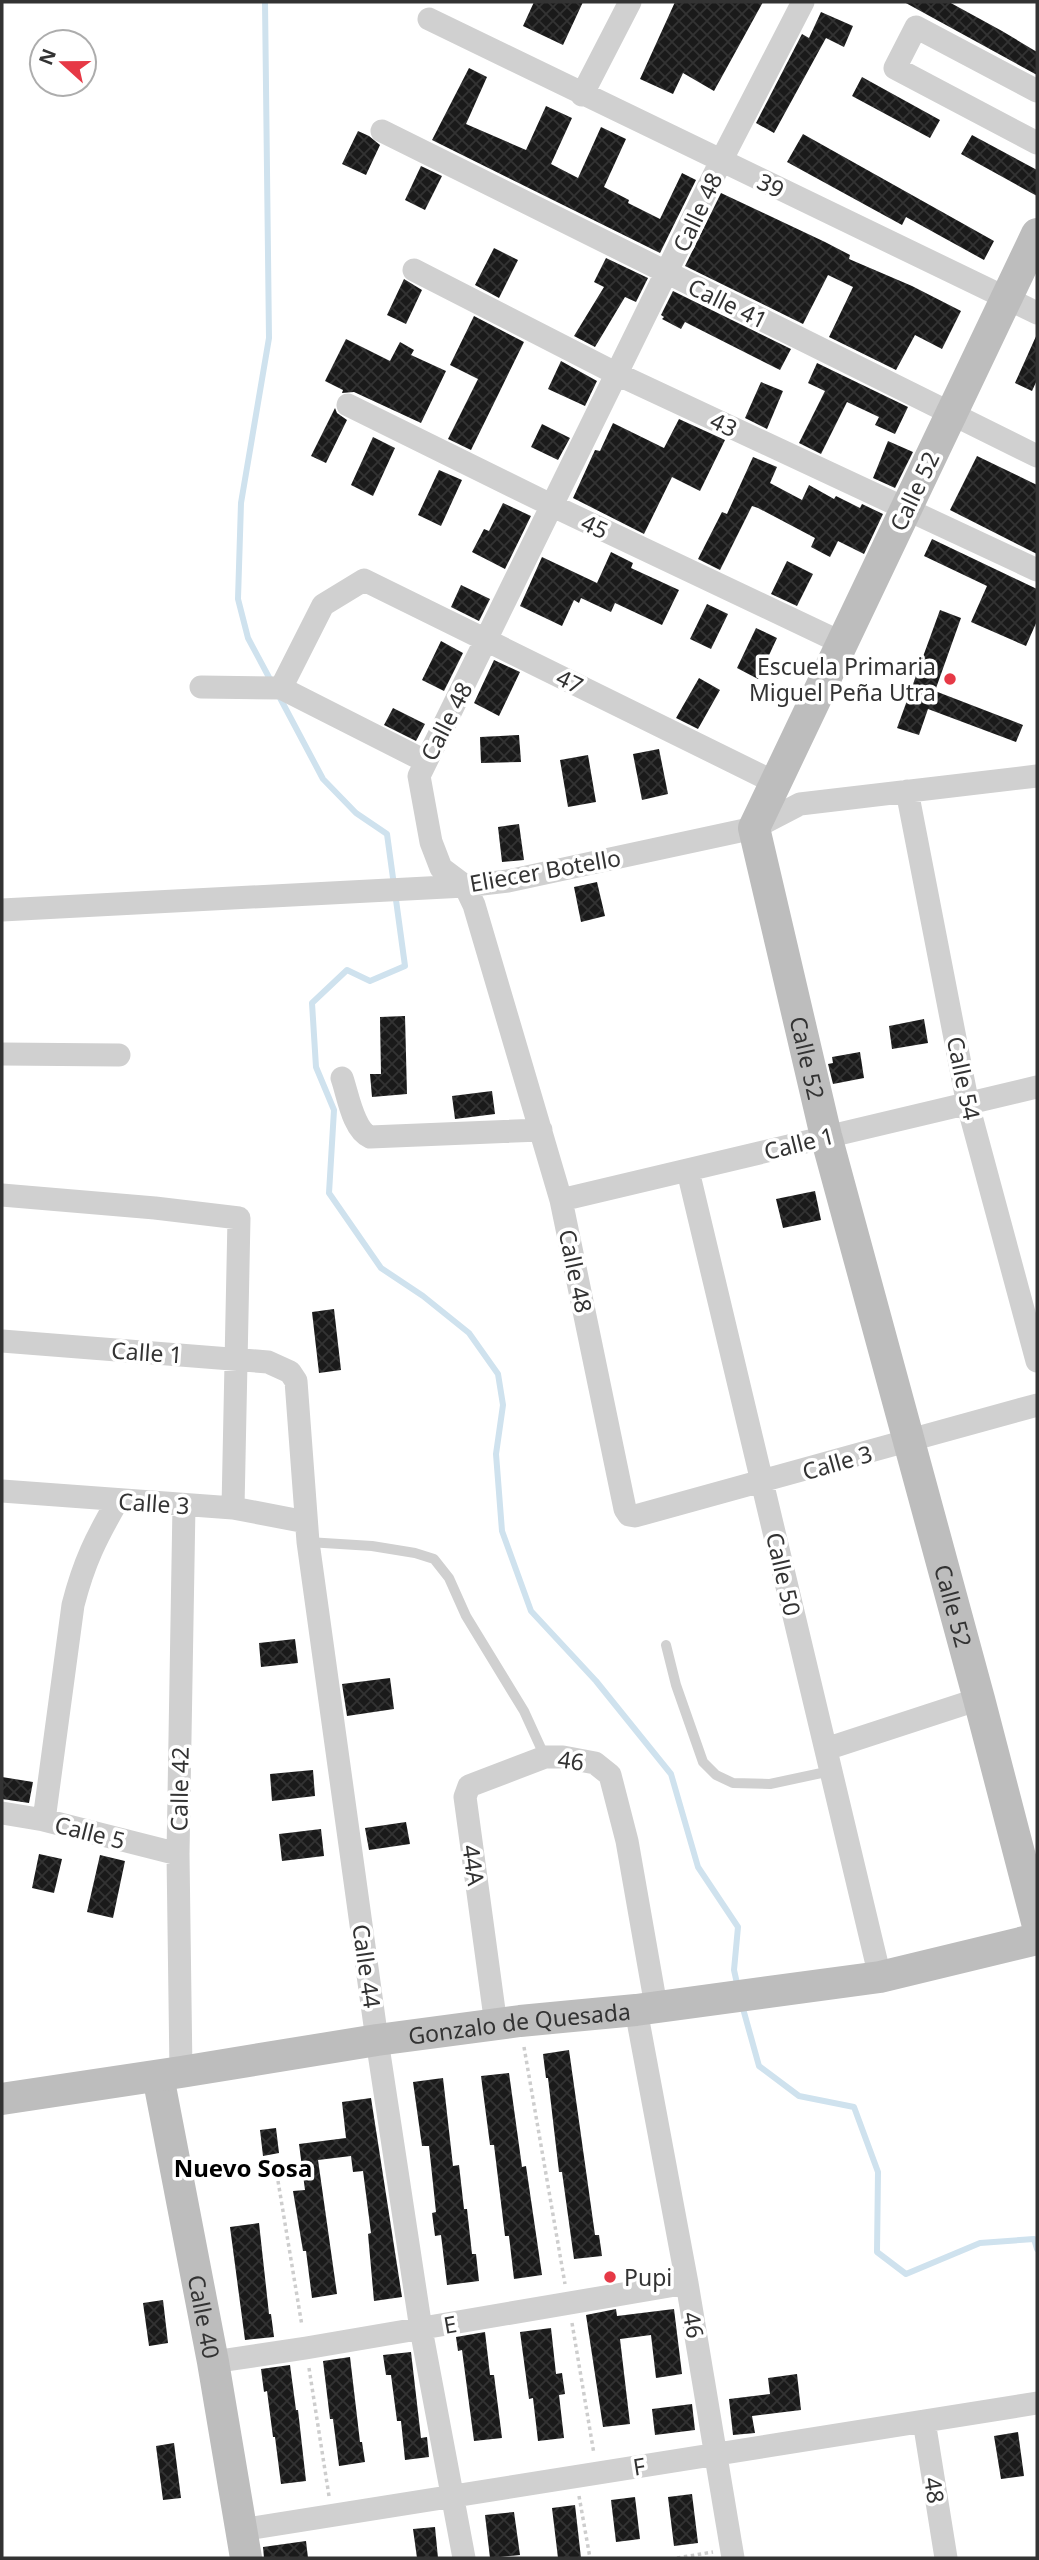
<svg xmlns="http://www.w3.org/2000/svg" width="1039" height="2560" font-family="'Noto Sans',sans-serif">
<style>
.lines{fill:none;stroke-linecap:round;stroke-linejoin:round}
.stream{stroke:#cfe2ee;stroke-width:6}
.building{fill:url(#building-cross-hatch)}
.path{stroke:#cdcdcd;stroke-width:3.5;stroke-dasharray:3.5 3.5;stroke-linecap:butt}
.lane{stroke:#d0d0d0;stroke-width:10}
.street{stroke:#d0d0d0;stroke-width:23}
.secondary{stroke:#bdbdbd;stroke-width:32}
.poi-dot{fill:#e63946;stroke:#fff;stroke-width:2.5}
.labels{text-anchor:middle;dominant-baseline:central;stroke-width:7;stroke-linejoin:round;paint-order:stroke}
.street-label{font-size:23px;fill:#333;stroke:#fff}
.poi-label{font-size:23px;fill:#333;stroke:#fff;text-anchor:end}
.neighbourhood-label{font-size:24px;font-weight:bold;fill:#000;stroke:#fff}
</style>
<defs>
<pattern id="building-cross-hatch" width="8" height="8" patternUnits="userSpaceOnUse" patternTransform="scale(1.75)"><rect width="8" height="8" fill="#1a1a1a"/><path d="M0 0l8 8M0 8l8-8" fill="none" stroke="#333"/></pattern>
</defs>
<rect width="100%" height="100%" fill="#fff"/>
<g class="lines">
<!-- stream -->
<path class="stream" d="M 265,2 L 269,338 L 241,503 L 238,599 L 248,638 L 272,683
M 279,696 L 323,779 L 356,813 L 387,834 L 405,966 L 370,981 L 347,970 L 312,1003 L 316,1067 L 334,1110 L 329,1193 L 381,1268 L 423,1296 L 469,1333 L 498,1374 L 503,1405 L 496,1454 L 502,1531 L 531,1611 L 596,1681 L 671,1774 L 698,1867 L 738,1927 L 734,1970 L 738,1988
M 742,2005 L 759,2066 L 799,2096 L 854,2107 L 878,2172 L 877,2252 L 906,2274 L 980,2243 L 1034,2239 L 1037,2249"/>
</g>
<!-- building -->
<path class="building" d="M 534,2 L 583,2 L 563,45 L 523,26 Z
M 675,2 L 763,2 L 714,91 L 683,73 L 673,94 L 640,79 Z
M 904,2 L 949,2 L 1002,31 L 1037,52 L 1037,75 Z
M 821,12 L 853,26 L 844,47 L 826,38 L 774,133 L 756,123 L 802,34 L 809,38 Z
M 469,68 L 487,77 L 466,124 L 526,150 L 546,106 L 572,118 L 551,164 L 578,178 L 601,127 L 626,139 L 604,187 L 629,200 L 628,203 L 660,219 L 682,173 L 696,180 L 660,253 L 432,140 Z
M 862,77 L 940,120 L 930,138 L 852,96 Z
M 358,131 L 369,136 L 380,145 L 366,175 L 342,164 Z
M 803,134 L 994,241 L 984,260 L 906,217 L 902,225 L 787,162 Z
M 972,135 L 1037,170 L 1037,196 L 961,154 Z
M 421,166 L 442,176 L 425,210 L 405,200 Z
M 721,193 L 825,242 L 850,255 L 849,259 L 912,286 L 961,311 L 942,349 L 915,335 L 896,370 L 829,337 L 853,287 L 828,275 L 803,324 L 685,266 Z
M 494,248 L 518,260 L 499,298 L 475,285 Z
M 606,258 L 648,278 L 636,302 L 625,297 L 595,347 L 574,336 L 604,287 L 594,282 Z
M 404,279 L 422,290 L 406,324 L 387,315 Z
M 673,291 L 791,349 L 780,370 L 685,322 L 681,329 L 662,319 L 664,317 L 661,315 Z
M 474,316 L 524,342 L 471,450 L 448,439 L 478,379 L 450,365 Z
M 1037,334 L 1037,380 L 1032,391 L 1015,383 Z
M 346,339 L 390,361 L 400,342 L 414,350 L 411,355 L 446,371 L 421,423 L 354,392 L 342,393 L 343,390 L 325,381 Z
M 561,361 L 597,381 L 585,406 L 548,389 Z
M 817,363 L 908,407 L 895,434 L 875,425 L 879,417 L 847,402 L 821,454 L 799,443 L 825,391 L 808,383 Z
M 761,382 L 783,391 L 767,429 L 745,418 Z
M 335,408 L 337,413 L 347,420 L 326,463 L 311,456 Z
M 679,419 L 725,440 L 700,491 L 672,477 L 644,534 L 573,498 L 595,450 L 600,451 L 613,423 L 664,448 Z
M 542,424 L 570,438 L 558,460 L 531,447 Z
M 373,437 L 395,448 L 373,496 L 351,485 Z
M 888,441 L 913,452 L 895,488 L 873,478 Z
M 977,456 L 1037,485 L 1037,554 L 950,510 Z
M 753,457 L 777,467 L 770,483 L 802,500 L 809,485 L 834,499 L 836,496 L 860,508 L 862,504 L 883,514 L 864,554 L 838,541 L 830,557 L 811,547 L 815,538 L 758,508 L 752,506 L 720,570 L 698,559 L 722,512 L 727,514 Z
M 439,470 L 462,480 L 441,526 L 418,515 Z
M 503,503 L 531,516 L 505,569 L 472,552 L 484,529 L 489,531 Z
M 932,539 L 1037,589 L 1037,621 L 1026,646 L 971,622 L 987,586 L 924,556 Z
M 611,552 L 633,563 L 631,568 L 679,590 L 662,625 L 615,603 L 611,612 L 581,598 L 579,603 L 574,600 L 562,626 L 520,606 L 542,557 L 597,583 Z
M 787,561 L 813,574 L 797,606 L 771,594 Z
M 461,585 L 490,599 L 479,621 L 451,607 Z
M 707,604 L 728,614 L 711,649 L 690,639 Z
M 940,610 L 961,618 L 935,691 L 1023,725 L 1016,742 L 928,709 L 919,735 L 897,728 Z
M 756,628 L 777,638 L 758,679 L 737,668 Z
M 441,641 L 463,653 L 444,691 L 422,680 Z
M 494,660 L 520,672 L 499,716 L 474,703 Z
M 699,678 L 720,690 L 698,729 L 676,718 Z
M 393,708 L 425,724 L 416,741 L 384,725 Z
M 519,735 L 521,762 L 481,763 L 480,737 Z
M 659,749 L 668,794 L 642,800 L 633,754 Z
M 588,755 L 596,802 L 568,807 L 560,760 Z
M 519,824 L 524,860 L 502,862 L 498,827 Z
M 597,882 L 605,916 L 581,922 L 574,887 Z
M 405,1016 L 407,1094 L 372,1097 L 370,1074 L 381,1074 L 380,1017 Z
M 924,1019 L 928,1043 L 892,1049 L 889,1026 Z
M 860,1052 L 864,1078 L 833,1084 L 828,1064 L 833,1063 L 832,1057 Z
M 492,1091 L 495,1114 L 455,1119 L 452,1096 Z
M 815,1191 L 821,1220 L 783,1228 L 776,1199 Z
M 334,1309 L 341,1370 L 319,1373 L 312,1312 Z
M 295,1639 L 298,1663 L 261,1667 L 259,1643 Z
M 390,1678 L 394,1709 L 347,1716 L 342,1684 Z
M 313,1770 L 315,1796 L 272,1801 L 270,1774 Z
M 2,1777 L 33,1782 L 29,1803 L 2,1799 Z
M 406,1822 L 410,1844 L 369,1850 L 365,1828 Z
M 321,1829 L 324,1856 L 282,1861 L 279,1834 Z
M 39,1854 L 62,1859 L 54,1893 L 32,1888 Z
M 100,1855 L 125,1861 L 113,1918 L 87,1912 Z
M 569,2050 L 595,2235 L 599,2235 L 602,2256 L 574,2259 L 562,2172 L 559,2172 L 548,2078 L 546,2078 L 543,2054 Z
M 509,2073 L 522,2167 L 526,2166 L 542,2275 L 514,2279 L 509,2236 L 505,2236 L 494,2145 L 490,2145 L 481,2076 Z
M 443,2078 L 453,2166 L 459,2165 L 464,2209 L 467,2209 L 472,2254 L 476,2254 L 479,2281 L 447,2285 L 441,2235 L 435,2236 L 432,2213 L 436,2212 L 429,2146 L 422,2146 L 413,2082 Z
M 371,2098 L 402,2297 L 374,2301 L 368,2234 L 371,2233 L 363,2171 L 353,2172 L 351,2156 L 318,2160 L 337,2294 L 312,2298 L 306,2251 L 303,2251 L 293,2191 L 305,2190 L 299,2144 L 346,2138 L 342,2102 Z
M 276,2128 L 279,2153 L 263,2156 L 260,2130 Z
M 259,2223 L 269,2314 L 271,2314 L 274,2337 L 245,2340 L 230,2227 Z
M 163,2300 L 168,2343 L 149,2346 L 143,2303 Z
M 616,2309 L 617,2316 L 674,2309 L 682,2374 L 656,2378 L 651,2335 L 620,2339 L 630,2424 L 603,2427 L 586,2315 Z
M 551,2328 L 556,2374 L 562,2373 L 565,2394 L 559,2395 L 564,2438 L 538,2441 L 533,2398 L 529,2399 L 520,2332 Z
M 485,2332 L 490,2375 L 494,2375 L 502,2438 L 474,2441 L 462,2350 L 458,2351 L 456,2337 Z
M 411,2352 L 421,2438 L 427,2437 L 429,2457 L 405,2460 L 401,2421 L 397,2421 L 391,2375 L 386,2375 L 383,2355 Z
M 350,2357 L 360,2442 L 362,2442 L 365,2462 L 339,2466 L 333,2419 L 330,2419 L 323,2361 Z
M 290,2365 L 296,2410 L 298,2410 L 306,2481 L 281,2484 L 275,2437 L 273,2437 L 267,2391 L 264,2392 L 261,2369 Z
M 797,2374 L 801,2410 L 752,2416 L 755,2433 L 733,2435 L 729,2399 L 770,2394 L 768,2378 Z
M 692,2404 L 695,2430 L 655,2435 L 652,2409 Z
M 1018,2432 L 1024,2476 L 1001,2479 L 994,2436 Z
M 174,2443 L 181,2498 L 163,2500 L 156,2446 Z
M 692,2494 L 698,2543 L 674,2546 L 668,2497 Z
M 635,2497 L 640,2539 L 616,2542 L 611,2500 Z
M 575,2505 L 581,2558 L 558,2558 L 552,2508 Z
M 514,2512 L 520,2555 L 490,2558 L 485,2515 Z
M 435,2527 L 438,2558 L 417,2558 L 413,2529 Z
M 306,2541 L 308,2558 L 264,2558 L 263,2547 Z"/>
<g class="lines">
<!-- path -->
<path class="path" d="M 524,2047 L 565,2284
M 278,2181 L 302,2326
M 572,2323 L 594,2454
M 309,2368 L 329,2496
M 579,2496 L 590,2558
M 677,2558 L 713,2552"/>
<!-- lane -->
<path class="lane" d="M 308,1542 L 372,1546 L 415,1553 L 434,1559 L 449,1578 L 466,1616 L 524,1711 L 545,1757
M 666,1645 L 676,1685 L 703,1762 L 716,1775 L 733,1783 L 770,1784 L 831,1771"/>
<!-- street -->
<path class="street" d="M 803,2 L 721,161 L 419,776 L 431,842 L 441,868 L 465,886 L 474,905 L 561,1200 L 625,1509 L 629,1515 L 635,1516 L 1037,1405
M 429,19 L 1037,313
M 1037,91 L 916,27 L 895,68 L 1037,143
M 582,95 L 630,2
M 382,131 L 1037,456
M 414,270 L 617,374 L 1037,570
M 348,405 L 553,506 L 842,643
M 201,687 L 281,688 L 425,761
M 281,688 L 323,605 L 364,580 L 776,783
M 907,791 L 968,1105 L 1037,1361
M 2,910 L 465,886 L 508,881 L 754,828 L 800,804 L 1037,776
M 2,1054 L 119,1055
M 342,1078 C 348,1095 353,1130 370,1137 L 541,1130
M 688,1171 L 880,1977
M 2,1195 L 155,1208 L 239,1218 L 233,1508
M 561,1200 L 1037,1087
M 2,1341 L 268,1362 L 290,1372 L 296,1381 L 308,1542 L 377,2040 L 421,2329 L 464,2558
M 2,1491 L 233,1508 L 306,1522
M 826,1749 L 979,1699
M 2,1813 L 44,1820 L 178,1854
M 44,1820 L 73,1605 C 84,1562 96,1538 118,1500
M 636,2010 L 687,2283 L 733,2558
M 496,2025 L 465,1797 L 469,1786 L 545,1757 L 563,1757 L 595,1763 L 610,1775 L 627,1841 L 656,2006
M 181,2072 L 178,1854 L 184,1505
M 213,2362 L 306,2348 L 687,2283
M 924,2421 L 946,2558
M 241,2530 L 1037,2403"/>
<!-- secondary -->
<g class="secondary">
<path id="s1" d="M 1037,234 L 754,828 L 826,1136 L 979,1699 L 1037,1922"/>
<path id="s2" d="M 158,2076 L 213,2362 L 246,2558"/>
<path id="s3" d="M 2,2099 L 181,2072 L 377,2040 L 520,2021 L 636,2010 L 880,1977 L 1037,1939"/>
</g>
</g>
<!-- markers -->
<g class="poi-dot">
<circle cx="950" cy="679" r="7"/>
<circle cx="610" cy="2277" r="7"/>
</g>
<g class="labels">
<!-- street labels -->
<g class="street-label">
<text transform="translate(771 185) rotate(26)">39</text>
<text transform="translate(697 212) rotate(-65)">Calle 48</text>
<text transform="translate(728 303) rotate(26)">Calle 41</text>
<text transform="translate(724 424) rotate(25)">43</text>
<text transform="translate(914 491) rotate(-65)">Calle 52</text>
<text transform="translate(595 526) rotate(25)">45</text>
<text transform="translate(570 681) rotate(26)">47</text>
<text transform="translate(446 721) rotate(-63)">Calle 48</text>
<text transform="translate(545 870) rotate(-10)">Eliecer Botello</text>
<text stroke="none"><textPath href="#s1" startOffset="894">Calle 52</textPath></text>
<text transform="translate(964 1078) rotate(78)">Calle 54</text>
<text transform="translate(799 1143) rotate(-14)">Calle 1</text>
<text transform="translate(576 1271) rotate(78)">Calle 48</text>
<text transform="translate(147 1352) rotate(4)">Calle 1</text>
<text transform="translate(837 1462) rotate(-16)">Calle 3</text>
<text transform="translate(154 1503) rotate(4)">Calle 3</text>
<text transform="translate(784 1574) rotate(77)">Calle 50</text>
<text stroke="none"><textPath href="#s1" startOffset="1461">Calle 52</textPath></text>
<text transform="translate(571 1760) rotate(8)">46</text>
<text transform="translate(179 1789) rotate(-89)">Calle 42</text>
<text transform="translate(90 1832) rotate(14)">Calle 5</text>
<text transform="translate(474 1865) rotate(82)">44A</text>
<text transform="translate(367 1966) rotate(82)">Calle 44</text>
<text stroke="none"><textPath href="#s3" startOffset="523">Gonzalo de Quesada</textPath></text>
<text stroke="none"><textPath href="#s2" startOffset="245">Calle 40</textPath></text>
<text transform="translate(450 2324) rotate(-10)">E</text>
<text transform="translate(694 2325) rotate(80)">46</text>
<text transform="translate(639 2466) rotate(-9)">F</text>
<text transform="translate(935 2490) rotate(81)">48</text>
</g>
<!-- poi labels -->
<g class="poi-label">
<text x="936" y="666">Escuela Primaria<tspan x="936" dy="26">Miguel Peña Utra</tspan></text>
<text x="624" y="2277" text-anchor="start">Pupi</text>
</g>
<!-- neighbourhood labels -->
<g class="neighbourhood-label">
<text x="243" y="2167">Nuevo Sosa</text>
</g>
</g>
<!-- border -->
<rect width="1039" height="2560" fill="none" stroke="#333333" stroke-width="7"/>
<!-- north arrow -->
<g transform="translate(63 63) rotate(291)"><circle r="33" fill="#ffffff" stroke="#adadad" stroke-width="2"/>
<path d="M0-5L12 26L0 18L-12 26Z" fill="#e63946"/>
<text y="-10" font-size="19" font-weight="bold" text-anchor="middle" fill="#333333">N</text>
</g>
</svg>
